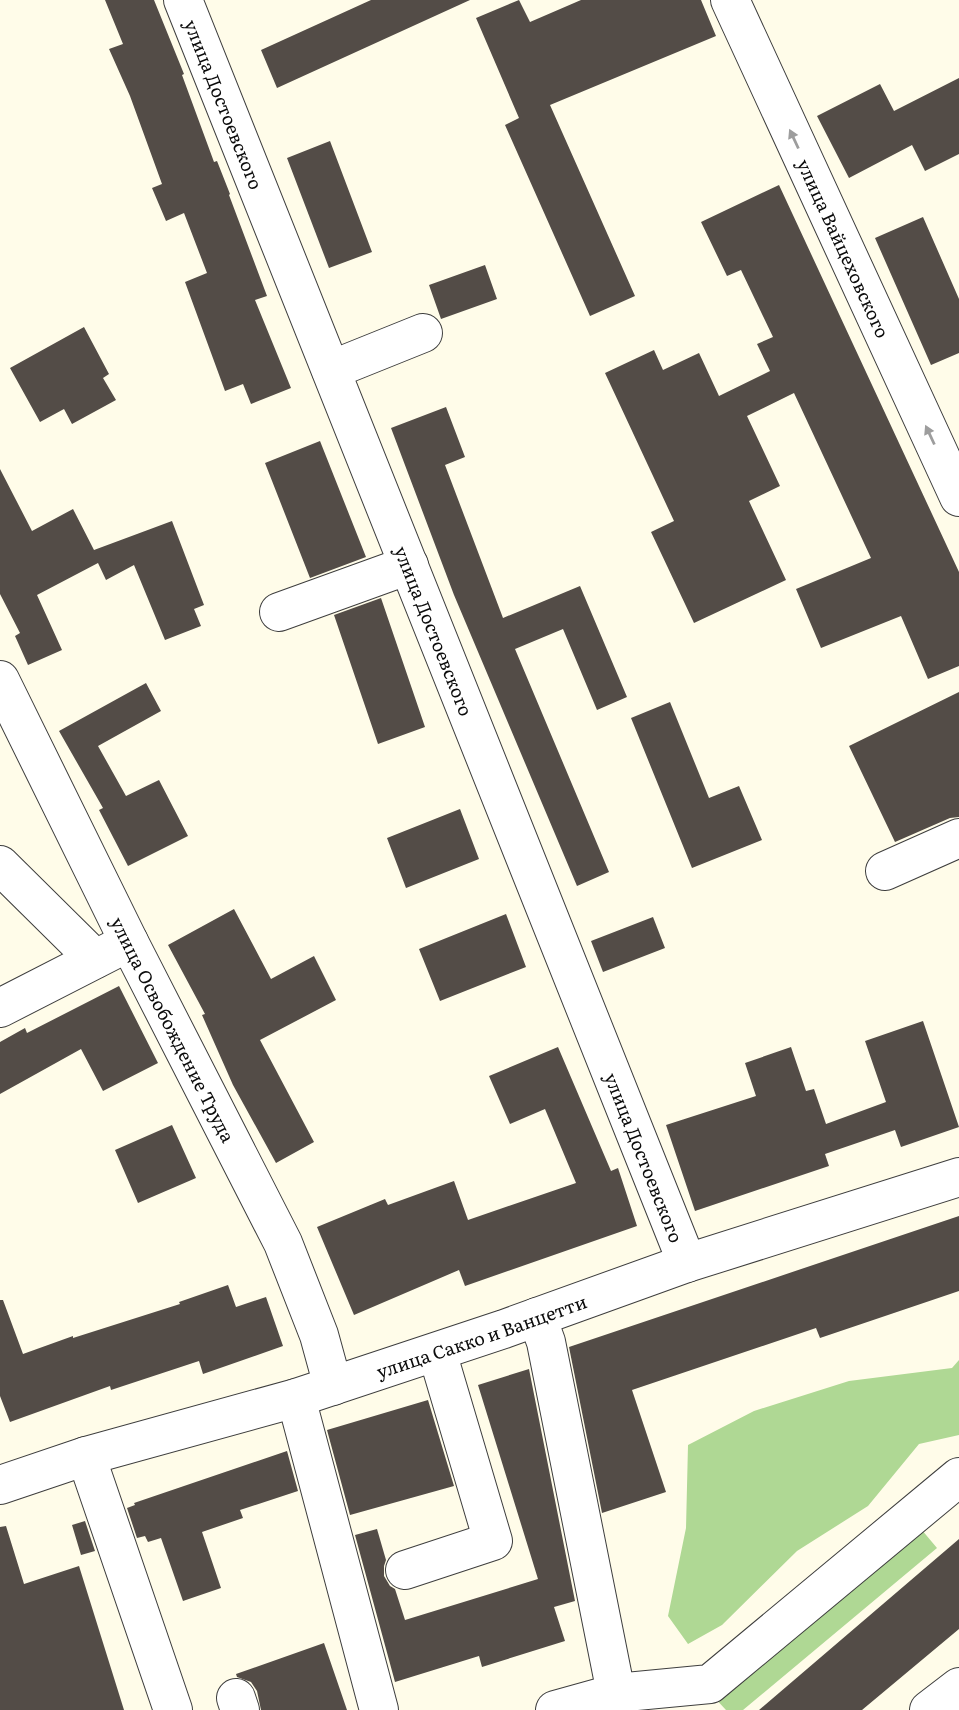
<svg xmlns="http://www.w3.org/2000/svg" width="959" height="1710" font-family="Literata,serif">
<style>
.forest{fill:#afd894}
.building{fill:#534c47}
.lines{fill:none;stroke-linecap:round;stroke-linejoin:round}
.minor-casing{stroke:#3e3e3e;stroke-width:40}
.minor{stroke:#fff;stroke-width:38}
.oneway{fill:#9d9d9d}
.labels{text-anchor:middle;dominant-baseline:central;stroke-width:7;stroke-linejoin:round;paint-order:stroke}
.street-label{font-size:18px;fill:#0b0b0b;stroke:#fff}
</style>
<rect width="100%" height="100%" fill="#fffce9"/>
<!-- forest -->
<path class="forest" d="M 959,1360 L 959,1435 L 919,1444 L 868,1506 L 797,1551 L 722,1625 L 688,1644 L 668,1616 L 686,1528 L 688,1445 L 754,1411 L 849,1381 L 952,1368 Z
M 916,1523 L 937,1548 L 743,1710 L 726,1710 L 712,1695 Z"/>
<!-- building -->
<path class="building" d="M 105,0 L 154,0 L 184,74 L 182,75 L 214,162 L 217,161 L 230,194 L 229,195 L 267,296 L 255,300 L 291,388 L 251,404 L 243,384 L 225,391 L 185,282 L 207,273 L 184,213 L 166,221 L 152,188 L 162,184 L 130,96 L 109,49 L 123,44 Z
M 371,0 L 470,0 L 277,88 L 261,50 Z
M 519,0 L 530,22 L 581,0 L 701,0 L 716,36 L 550,105 L 635,296 L 590,316 L 505,125 L 519,118 L 476,18 Z
M 959,78 L 959,154 L 925,171 L 912,145 L 849,178 L 817,116 L 880,84 L 894,111 Z
M 330,141 L 372,252 L 329,268 L 287,158 Z
M 779,185 L 959,572 L 959,666 L 928,679 L 901,616 L 821,648 L 796,589 L 871,558 L 794,393 L 747,416 L 780,486 L 749,501 L 786,580 L 694,623 L 651,532 L 674,521 L 605,373 L 654,350 L 663,370 L 699,353 L 719,396 L 770,371 L 757,344 L 773,337 L 741,270 L 727,276 L 701,222 Z
M 923,217 L 959,299 L 959,353 L 931,365 L 875,238 Z
M 485,265 L 497,299 L 441,319 L 429,285 Z
M 84,327 L 109,374 L 103,378 L 116,400 L 72,424 L 64,409 L 40,422 L 10,368 Z
M 446,407 L 465,457 L 445,465 L 503,618 L 580,586 L 627,697 L 597,710 L 563,629 L 515,649 L 609,872 L 577,886 L 454,595 L 391,428 Z
M 320,441 L 366,557 L 310,578 L 265,463 Z
M 0,469 L 32,531 L 73,509 L 94,550 L 172,521 L 204,605 L 194,609 L 201,626 L 165,640 L 134,565 L 106,580 L 98,563 L 37,595 L 62,650 L 28,665 L 15,636 L 20,633 L 0,594 Z
M 381,598 L 425,727 L 378,744 L 334,615 Z
M 146,683 L 161,711 L 98,746 L 126,796 L 159,780 L 188,836 L 128,866 L 99,810 L 103,808 L 59,731 Z
M 959,692 L 959,817 L 950,818 L 895,842 L 849,746 Z
M 670,702 L 709,798 L 739,786 L 762,840 L 692,868 L 631,718 Z
M 460,809 L 479,859 L 406,888 L 387,838 Z
M 234,909 L 271,979 L 314,956 L 336,1000 L 260,1040 L 314,1142 L 276,1163 L 233,1085 L 202,1015 L 205,1014 L 168,945 Z
M 506,914 L 526,967 L 440,1001 L 419,949 Z
M 653,917 L 665,948 L 603,972 L 591,941 Z
M 119,986 L 158,1063 L 103,1091 L 81,1049 L 0,1094 L 0,1042 L 25,1028 L 27,1033 Z
M 923,1021 L 959,1127 L 901,1147 L 895,1130 L 825,1154 L 829,1166 L 695,1211 L 666,1125 L 756,1096 L 745,1063 L 791,1047 L 806,1091 L 814,1089 L 826,1124 L 886,1102 L 865,1041 Z
M 558,1047 L 611,1171 L 618,1168 L 637,1226 L 465,1286 L 459,1270 L 354,1315 L 317,1227 L 385,1199 L 388,1205 L 454,1181 L 468,1220 L 576,1183 L 545,1109 L 510,1124 L 489,1076 Z
M 172,1125 L 196,1178 L 138,1203 L 115,1150 Z
M 959,1216 L 959,1291 L 820,1338 L 816,1328 L 632,1390 L 666,1492 L 602,1513 L 569,1347 Z
M 228,1285 L 236,1307 L 266,1297 L 283,1346 L 203,1374 L 199,1361 L 111,1390 L 110,1386 L 10,1422 L 0,1396 L 0,1300 L 3,1300 L 23,1354 L 73,1336 L 73,1338 L 180,1304 L 179,1302 Z
M 529,1369 L 575,1601 L 554,1607 L 565,1641 L 482,1667 L 479,1656 L 395,1682 L 355,1535 L 377,1529 L 386,1560 L 384,1566 L 384,1576 L 390,1586 L 395,1589 L 405,1620 L 538,1579 L 478,1385 Z
M 428,1400 L 454,1486 L 350,1515 L 327,1430 Z
M 287,1451 L 298,1491 L 240,1510 L 243,1518 L 202,1532 L 221,1588 L 183,1601 L 161,1538 L 148,1542 L 145,1536 L 137,1538 L 127,1508 L 135,1505 L 134,1503 Z
M 85,1521 L 95,1551 L 81,1555 L 72,1525 Z
M 6,1526 L 24,1584 L 79,1566 L 124,1710 L 0,1710 L 0,1527 Z
M 959,1539 L 959,1629 L 862,1710 L 759,1710 Z
M 324,1643 L 347,1710 L 261,1710 L 257,1691 L 251,1682 L 237,1677 L 236,1674 Z"/>
<g class="lines">
<!-- minor casing -->
<g class="minor-casing">
<g id="minor">
<path id="s1" d="M 183,0 L 687,1263"/>
<path id="s2" d="M 730,0 L 959,497"/>
<path d="M 331,370 L 423,333"/>
<path d="M 279,612 L 409,565"/>
<path id="s3" d="M 0,680 L 129,942 L 283,1243 L 319,1335 L 333,1386"/>
<path d="M 0,865 L 95,959"/>
<path d="M 885,871 L 959,838"/>
<path d="M 0,1008 L 129,942"/>
<path d="M 537,1317 L 546,1342 L 616,1693 L 710,1684 L 959,1477"/>
<path d="M 296,1398 L 379,1710"/>
<path d="M 86,1456 L 173,1710"/>
<path id="s4" d="M 0,1485 L 86,1456 L 296,1398 L 504,1329 L 687,1263 L 959,1177"/>
<path d="M 405,1570 L 493,1541 L 437,1352"/>
<path d="M 236,1698 L 240,1710"/>
<path d="M 555,1710 L 616,1693"/>
<path d="M 929,1710 L 959,1687"/>
</g>
</g>
<!-- minor -->
<use href="#minor" class="minor"/>
</g>
<!-- one-way arrows -->
<defs><path id="oneway-solid" d="M-6-.8H1V-3.2L6.5 0L1 3.2V.8H-6Z" transform="scale(1.75)"/></defs>
<g class="oneway">
<use href="#oneway-solid" transform="translate(794 139) rotate(-115)"/>
<use href="#oneway-solid" transform="translate(930 435) rotate(-115)"/>
</g>
<g class="labels">
<!-- street labels -->
<g class="street-label">
<text stroke="none"><textPath href="#s1" startOffset="112">улица Достоевского</textPath></text>
<text stroke="none"><textPath href="#s2" startOffset="273">улица Вайцеховского</textPath></text>
<text stroke="none"><textPath href="#s1" startOffset="679">улица Достоевского</textPath></text>
<text stroke="none"><textPath href="#s3" startOffset="390">улица Освобождение Труда</textPath></text>
<text stroke="none"><textPath href="#s1" startOffset="1246">улица Достоевского</textPath></text>
<text stroke="none"><textPath href="#s4" startOffset="504">улица Сакко и Ванцетти</textPath></text>
</g>
</g>
</svg>
